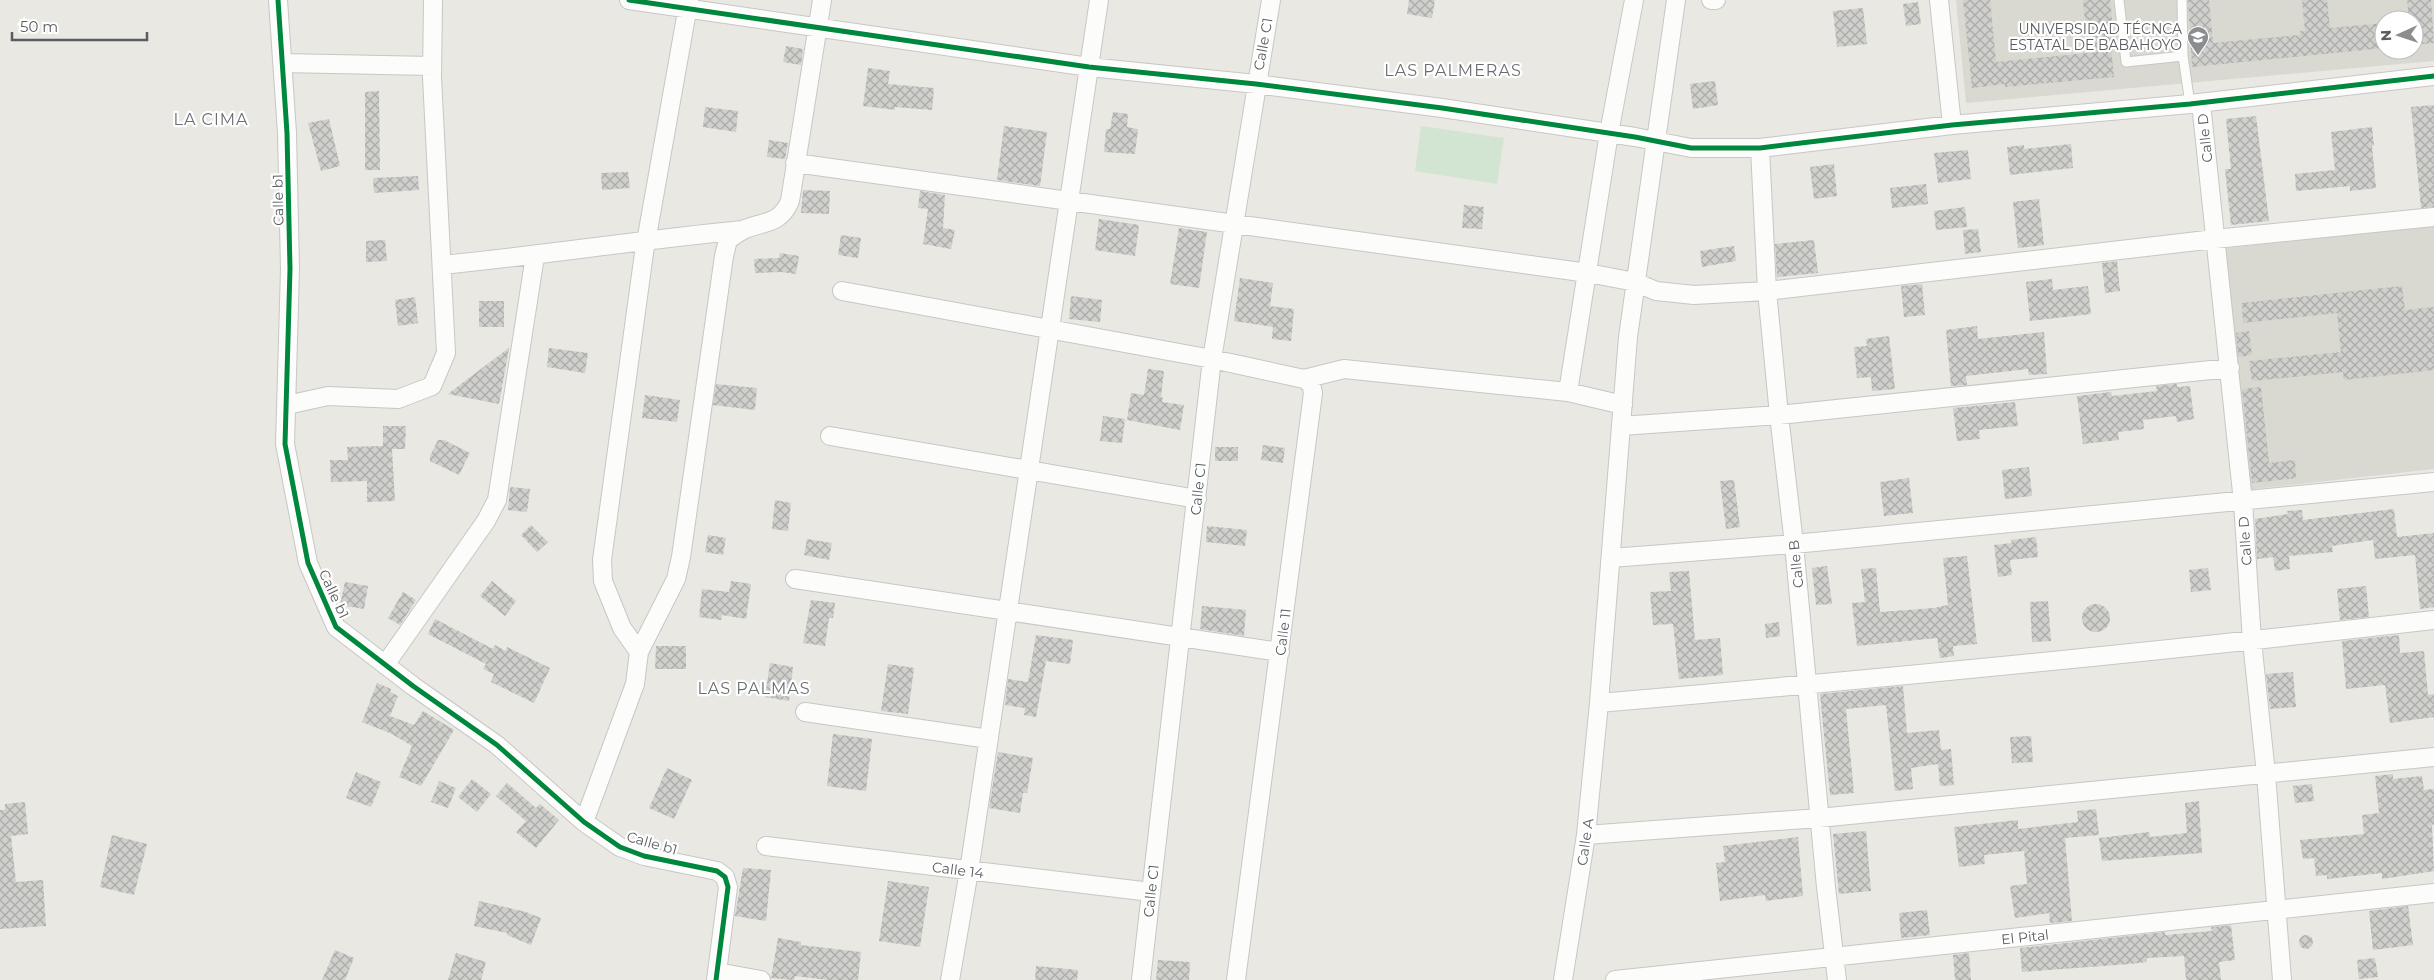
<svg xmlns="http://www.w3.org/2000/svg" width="2434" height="980" font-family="Montserrat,sans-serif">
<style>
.education{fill:#d9d8d1;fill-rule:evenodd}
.pitch{fill:#d2e4d2}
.building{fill:url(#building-cross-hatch)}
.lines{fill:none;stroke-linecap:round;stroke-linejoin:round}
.lane-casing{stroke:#c6c7c6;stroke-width:11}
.street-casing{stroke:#c6c7c6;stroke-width:20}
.lane{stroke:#fcfcfb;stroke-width:9}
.street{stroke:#fcfcfb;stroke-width:18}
.cycleway-casing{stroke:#fff;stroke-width:8}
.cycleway{stroke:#00873e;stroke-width:5}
.labels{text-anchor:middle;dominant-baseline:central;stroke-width:4.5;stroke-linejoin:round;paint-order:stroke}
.poi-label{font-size:14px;fill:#595c60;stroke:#fff;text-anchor:end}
.street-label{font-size:14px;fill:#595c60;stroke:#fff}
.quarter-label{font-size:16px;letter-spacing:1px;fill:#6a6d72;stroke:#fff}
</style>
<defs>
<pattern id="building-cross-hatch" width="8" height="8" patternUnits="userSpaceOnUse" patternTransform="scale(1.25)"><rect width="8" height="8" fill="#cfcfcc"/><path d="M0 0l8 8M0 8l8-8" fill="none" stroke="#ababa9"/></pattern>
</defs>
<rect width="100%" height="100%" fill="#e9e8e3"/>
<!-- education -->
<path class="education" d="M 1956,0 L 2434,0 L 2434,61 L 1966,103 ZM 2384,20 L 2414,20 L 2414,50 L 2384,50 Z
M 2434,226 L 2434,469 L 2245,490 L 2219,249 Z"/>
<!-- pitch -->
<path class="pitch" d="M 1421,126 L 1504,138 L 1497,184 L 1415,171 Z"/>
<!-- building -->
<path class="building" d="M 1409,0 L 1435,0 L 1432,18 L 1407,14 Z
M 1963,0 L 1990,0 L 1996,62 L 2088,53 L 2083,0 L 2110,0 L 2115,47 L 2111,47 L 2114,77 L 2005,87 L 2005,84 L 1972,88 Z
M 2188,0 L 2209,0 L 2213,43 L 2300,35 L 2300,31 L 2305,31 L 2302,0 L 2327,0 L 2330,28 L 2384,23 L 2384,48 L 2192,67 Z
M 2407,0 L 2431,0 L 2434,43 L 2414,45 L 2414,17 L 2409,18 Z
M 1918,2 L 1921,24 L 1906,26 L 1903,4 Z
M 1863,8 L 1867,44 L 1837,47 L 1833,11 Z
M 786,46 L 803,49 L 801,65 L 783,62 Z
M 868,68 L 890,71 L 888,84 L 934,88 L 932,110 L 895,107 L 895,110 L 863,106 Z
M 1715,81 L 1718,105 L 1693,109 L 1690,84 Z
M 379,91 L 380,170 L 365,170 L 365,92 Z
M 2434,105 L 2434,207 L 2421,208 L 2411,107 Z
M 705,107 L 738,111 L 736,132 L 703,127 Z
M 1113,112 L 1128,114 L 1127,127 L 1138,129 L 1135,154 L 1104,152 L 1106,129 L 1110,129 Z
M 2256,116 L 2269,221 L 2231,225 L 2225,169 L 2231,169 L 2226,119 Z
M 329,119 L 340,166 L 321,171 L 308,123 Z
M 1004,126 L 1047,132 L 1040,186 L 997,180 Z
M 2372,127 L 2374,145 L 2372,146 L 2376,188 L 2350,191 L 2350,186 L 2296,191 L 2295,174 L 2335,170 L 2331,132 Z
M 769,140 L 788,143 L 785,159 L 767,157 Z
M 2071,144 L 2073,168 L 2010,175 L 2007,147 L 2024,145 L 2024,149 Z
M 1968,150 L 1971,179 L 1938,183 L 1934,153 Z
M 1834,164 L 1837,196 L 1814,199 L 1810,167 Z
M 628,172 L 630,188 L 602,190 L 601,173 Z
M 418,176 L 419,190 L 374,193 L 373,178 Z
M 1926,184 L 1928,204 L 1892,208 L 1890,188 Z
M 803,190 L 830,191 L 829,214 L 801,213 Z
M 920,191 L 945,195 L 943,228 L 955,230 L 951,249 L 923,244 L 928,209 L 918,208 Z
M 2039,199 L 2044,245 L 2018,248 L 2013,202 Z
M 1464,205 L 1484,207 L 1482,229 L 1462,228 Z
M 1965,207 L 1967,227 L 1936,230 L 1934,211 Z
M 1099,219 L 1139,225 L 1135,256 L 1095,250 Z
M 1179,228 L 1207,232 L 1199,288 L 1170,284 Z
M 1978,229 L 1981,252 L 1965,254 L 1963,230 Z
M 841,235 L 861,238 L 858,258 L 838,255 Z
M 385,240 L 387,261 L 366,262 L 366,241 Z
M 1814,240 L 1818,273 L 1777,277 L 1775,244 Z
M 1734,246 L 1736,261 L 1702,267 L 1700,251 Z
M 780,253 L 799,256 L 796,274 L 781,272 L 755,273 L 754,259 L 779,258 Z
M 2117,261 L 2120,291 L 2105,293 L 2102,263 Z
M 1240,278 L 1273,283 L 1270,306 L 1294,309 L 1291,341 L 1272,339 L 1273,327 L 1234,321 Z
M 2052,279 L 2053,290 L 2088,286 L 2091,314 L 2030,321 L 2026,282 Z
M 1922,284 L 1925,315 L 1904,317 L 1901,286 Z
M 2402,286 L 2405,310 L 2434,307 L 2434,370 L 2344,380 L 2343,372 L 2252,381 L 2249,361 L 2341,352 L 2337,313 L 2243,323 L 2242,303 Z
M 1071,296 L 1102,300 L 1100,322 L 1069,319 Z
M 415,297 L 418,323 L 398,326 L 395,300 Z
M 479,301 L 504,301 L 504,327 L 479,327 Z
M 1977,326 L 1978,339 L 2044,332 L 2047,374 L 2029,375 L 2028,369 L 1966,376 L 1967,385 L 1951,386 L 1946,330 Z
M 2249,331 L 2252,355 L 2238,357 L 2236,333 Z
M 1889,336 L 1895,389 L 1872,391 L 1871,377 L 1857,378 L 1854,347 L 1867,346 L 1866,339 Z
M 509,348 L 499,404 L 448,394 L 494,359 Z
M 549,348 L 588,353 L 585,373 L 547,367 Z
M 1148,369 L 1164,371 L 1161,397 L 1163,398 L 1162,402 L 1184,405 L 1180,430 L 1127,420 L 1131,393 L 1144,395 Z
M 716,384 L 757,388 L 755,410 L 713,405 Z
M 2177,384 L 2177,387 L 2190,386 L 2194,419 L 2177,422 L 2176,416 L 2143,420 L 2144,429 L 2118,432 L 2119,440 L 2083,444 L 2077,396 L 2111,392 L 2112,396 L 2157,391 L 2156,386 Z
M 2261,387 L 2269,463 L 2295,460 L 2296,478 L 2252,483 L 2242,389 Z
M 645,395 L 680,400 L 677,422 L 642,418 Z
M 2015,402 L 2018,426 L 1979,430 L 1980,439 L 1957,441 L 1953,408 Z
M 1103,416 L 1125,419 L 1122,443 L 1100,441 Z
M 383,426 L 406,426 L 405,449 L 392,449 L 395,501 L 367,502 L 367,481 L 331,482 L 330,460 L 348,460 L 347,447 L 383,446 Z
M 438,440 L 444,440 L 470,453 L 459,475 L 430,461 L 430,456 Z
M 1263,445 L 1285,448 L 1283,463 L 1261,460 Z
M 1215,447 L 1238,447 L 1238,461 L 1215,461 Z
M 2029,467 L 2032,496 L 2005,499 L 2002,470 Z
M 1909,478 L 1913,513 L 1884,516 L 1880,482 Z
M 1734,480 L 1740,527 L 1726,529 L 1720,481 Z
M 510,487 L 530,489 L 527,512 L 508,510 Z
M 775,500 L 791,503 L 788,531 L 772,529 Z
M 2394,509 L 2397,537 L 2434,533 L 2434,607 L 2420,609 L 2415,555 L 2375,559 L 2373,540 L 2332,546 L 2333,552 L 2289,556 L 2290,569 L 2275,571 L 2273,557 L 2257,559 L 2255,519 L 2288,514 L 2287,511 L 2302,510 L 2303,520 Z
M 531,525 L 548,542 L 537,552 L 521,535 Z
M 1207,526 L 1247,530 L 1245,546 L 1206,542 Z
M 708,535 L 726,538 L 723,555 L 705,552 Z
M 2036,537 L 2038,557 L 2010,560 L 2012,575 L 1998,577 L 1994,545 L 2012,543 L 2011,540 Z
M 807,539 L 832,543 L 829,560 L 804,555 Z
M 1967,556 L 1977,644 L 1953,646 L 1954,656 L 1940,658 L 1937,638 L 1857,646 L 1852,603 L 1865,602 L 1861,569 L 1876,568 L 1880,612 L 1934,608 L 1948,605 L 1943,558 Z
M 1827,566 L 1832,604 L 1816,605 L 1812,568 Z
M 2208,568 L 2211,590 L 2191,592 L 2189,570 Z
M 1689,571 L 1695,640 L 1720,638 L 1723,675 L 1679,679 L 1673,624 L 1653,625 L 1650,592 L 1671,591 L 1669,572 Z
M 492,581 L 516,601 L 505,616 L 480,596 Z
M 731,581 L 751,584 L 746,619 L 722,615 L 721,620 L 699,617 L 702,589 L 729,592 Z
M 345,582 L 368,586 L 364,609 L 340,605 Z
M 2366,586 L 2369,617 L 2340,620 L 2337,589 Z
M 403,592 L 416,600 L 400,625 L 388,618 Z
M 811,600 L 835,603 L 833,618 L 829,618 L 825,646 L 803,643 Z
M 2048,601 L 2051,641 L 2032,642 L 2030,602 Z
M2082 618a14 14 0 1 1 28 0a14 14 0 1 1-28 0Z
M 1202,606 L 1246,610 L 1244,636 L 1200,629 Z
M 435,619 L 493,649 L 495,645 L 506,651 L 507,647 L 550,668 L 534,703 L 491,682 L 494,674 L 483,669 L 486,664 L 428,634 Z
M 1779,622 L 1780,636 L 1766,638 L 1765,624 Z
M 1036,635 L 1073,640 L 1070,664 L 1046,661 L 1036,717 L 1024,715 L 1025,708 L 1005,705 L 1008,679 L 1028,682 Z
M 2399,635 L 2400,653 L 2424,651 L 2428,695 L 2434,694 L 2434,717 L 2390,723 L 2385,685 L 2346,689 L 2342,641 Z
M 656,646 L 686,646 L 686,669 L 655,669 Z
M 770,663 L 793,667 L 789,701 L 765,697 Z
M 888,664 L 914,668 L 908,714 L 881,711 Z
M 2293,672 L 2296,707 L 2270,709 L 2266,674 Z
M 377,683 L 391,689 L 390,692 L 398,696 L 390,716 L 414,725 L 423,711 L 454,730 L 421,786 L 399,777 L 412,746 L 392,734 L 362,722 Z
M 1903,686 L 1907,733 L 1939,730 L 1941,750 L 1951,749 L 1954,785 L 1940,786 L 1938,764 L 1911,768 L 1913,789 L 1895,791 L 1886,705 L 1846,709 L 1854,793 L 1830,795 L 1820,694 Z
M 833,734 L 872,739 L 866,791 L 827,786 Z
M 2031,736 L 2033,762 L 2012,763 L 2010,737 Z
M 998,752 L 1033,758 L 1027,793 L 1023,793 L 1020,813 L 989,808 Z
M 667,768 L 692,780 L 674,819 L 649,808 Z
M 356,772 L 381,782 L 371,807 L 346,798 Z
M 2393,774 L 2393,779 L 2422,776 L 2424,790 L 2434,789 L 2434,825 L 2432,825 L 2434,871 L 2382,879 L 2382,873 L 2327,879 L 2327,875 L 2316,876 L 2314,858 L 2303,859 L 2300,840 L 2364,834 L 2362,815 L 2379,813 L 2375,776 Z
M 472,779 L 491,794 L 477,812 L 458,797 Z
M 439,781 L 456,788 L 448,808 L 431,802 Z
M 507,783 L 536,808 L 540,804 L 559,820 L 536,848 L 516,832 L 526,821 L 496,796 Z
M 2312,784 L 2314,801 L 2295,803 L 2293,786 Z
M 2199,801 L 2202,853 L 2102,861 L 2099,838 L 2149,832 L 2150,837 L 2187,833 L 2185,803 Z
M 25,802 L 28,834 L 11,836 L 16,882 L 43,880 L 46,926 L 0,929 L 0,810 L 5,810 L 5,804 Z
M 2096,809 L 2099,835 L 2065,838 L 2072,921 L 2050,923 L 2049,913 L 2015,918 L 2010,886 L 2027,884 L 2024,851 L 1984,855 L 1985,864 L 1959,867 L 1954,827 L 2018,820 L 2018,829 L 2078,822 L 2077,811 Z
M 1866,831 L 1871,891 L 1839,894 L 1833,834 Z
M 112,835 L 147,844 L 134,895 L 100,887 Z
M 1798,837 L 1803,896 L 1766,901 L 1765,895 L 1720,901 L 1716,863 L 1725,862 L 1723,846 Z
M 743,868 L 771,870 L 766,921 L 735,916 Z
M 888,881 L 929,887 L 920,947 L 879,941 Z
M 479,901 L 526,912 L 541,918 L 531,945 L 507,935 L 507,933 L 474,926 Z
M 2408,906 L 2413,945 L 2373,950 L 2369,911 Z
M 1927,910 L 1930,935 L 1901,938 L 1899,913 Z
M 2231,925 L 2235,960 L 2219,962 L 2221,980 L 2186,980 L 2184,956 L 2147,958 L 2147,962 L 2130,964 L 2022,972 L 2020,948 L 2165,932 L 2165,935 L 2212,931 L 2211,927 Z
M2299 942a7 7 0 1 1 14 0a7 7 0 1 1-14 0Z
M 778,938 L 801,942 L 801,945 L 861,952 L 858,980 L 828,980 L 795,976 L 794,980 L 771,978 Z
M 335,950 L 354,958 L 345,980 L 322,980 Z
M 456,953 L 486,962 L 481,980 L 448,980 Z
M 1969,953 L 1971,980 L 1955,980 L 1953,955 Z
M 2375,958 L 2378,977 L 2359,979 L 2357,960 Z
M 1158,960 L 1190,962 L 1189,980 L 1156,980 Z
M 1036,966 L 1078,970 L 1077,980 L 1035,980 Z"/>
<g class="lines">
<!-- lane casing -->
<g class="lane-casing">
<path id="lane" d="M 2119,0 L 2126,62 L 2183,56
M 2182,0 L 2183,56 L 2190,104"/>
</g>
<!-- street casing -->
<g class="street-casing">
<path id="street" d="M 278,0 L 287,133 L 290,269 L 285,444 L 308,563 L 336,627 L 413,686 L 497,745 L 584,822 L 620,847 L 644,856 L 717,871 L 725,877 L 728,887 L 716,980
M 629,0 L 1089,67 L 1256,84 L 1442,108 L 1635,137 L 1691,148 L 1760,148 L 1952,125 L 2190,104 L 2434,76
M 1711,0 L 1716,0
M 1939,0 L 1952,125
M 282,63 L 432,66
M 2201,103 L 2243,502 L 2252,641 L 2266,774 L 2282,980
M 1760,148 L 1767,291 L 1779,415 L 1794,544 L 1826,887 L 1837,980
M 795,163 L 1588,273 L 1635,282 L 1656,291 L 1694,295 L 1767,291 L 2215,239 L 2434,217
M 442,265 C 542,255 641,240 742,230
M 842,291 L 1212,359 L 1304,379 L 1311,384 L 1313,393 L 1236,980
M 1304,379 L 1344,369 L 1568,392 L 1609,133 L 1634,0
M 1568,392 L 1623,405
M 287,405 L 328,396 L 398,399 L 432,386 L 446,353 L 432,77 L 433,0
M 1621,426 L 1779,415 L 2230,368
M 830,436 L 1197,499
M 1611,558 L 1794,544 L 2434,482
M 795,579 L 1280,652
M 639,652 L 676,579 L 681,557 L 724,256 L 728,240 C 733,236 739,232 745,229 C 766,221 780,224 790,201 L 822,0
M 385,665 L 486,521 L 497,500 L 535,256
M 1599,703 C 1878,679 2156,652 2434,620
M 805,712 L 989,739
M 584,822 L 635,684 L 639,652 L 622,628 L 603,581 L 602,560 L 644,253 L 689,0
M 1586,835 L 1819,818 L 2434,757
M 766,846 L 1151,892
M 717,972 L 761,980
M 950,980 L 969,871 L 1099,0
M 1141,980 L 1212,359 L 1271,0
M 1563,980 L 1586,835 L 1599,703 L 1628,337 L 1676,0
M 1615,980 L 2434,893"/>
</g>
<!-- lane -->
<use href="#lane" class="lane"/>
<!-- street -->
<use href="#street" class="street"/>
<!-- cycleway casing -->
<g class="cycleway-casing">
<path id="cycleway" d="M 278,0 L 287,133 L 290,269 L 285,444 L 308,563 L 336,627 L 413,686 L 497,745 L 584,822 L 620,847 L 644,856 L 717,871 L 725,877 L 728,887 L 716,980
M 629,0 L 1089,67 L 1256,84 L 1442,108 L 1635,137 L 1691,148 L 1760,148 L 1952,125 L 2190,104 L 2434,76"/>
</g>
<!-- cycleway -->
<use href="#cycleway" class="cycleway"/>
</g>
<!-- icons -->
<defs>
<g id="university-pin" transform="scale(1.125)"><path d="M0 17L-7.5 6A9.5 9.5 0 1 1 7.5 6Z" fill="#8b8d8e" stroke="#fff"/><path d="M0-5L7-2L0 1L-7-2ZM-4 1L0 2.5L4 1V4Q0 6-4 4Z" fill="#fff"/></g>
</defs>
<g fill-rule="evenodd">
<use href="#university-pin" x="2198" y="37"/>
</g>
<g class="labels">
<!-- poi labels -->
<g class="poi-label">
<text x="2182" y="29">UNIVERSIDAD TÉCNCA<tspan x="2182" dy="16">ESTATAL DE BABAHOYO</tspan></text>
</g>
<!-- street labels -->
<g class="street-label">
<text transform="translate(1263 44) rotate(-80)">Calle C1</text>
<text transform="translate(2205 138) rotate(-96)">Calle D</text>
<text transform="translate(278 200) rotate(-91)">Calle b1</text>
<text transform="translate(1198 489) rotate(-84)">Calle C1</text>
<text transform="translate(2245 541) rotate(-94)">Calle D</text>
<text transform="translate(1796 564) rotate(-96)">Calle B</text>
<text transform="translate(334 594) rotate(65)">Calle b1</text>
<text transform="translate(1283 632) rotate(-83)">Calle 11</text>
<text transform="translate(1585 842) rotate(-82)">Calle A</text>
<text transform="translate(652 843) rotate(16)">Calle b1</text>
<text transform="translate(958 870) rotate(7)">Calle 14</text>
<text transform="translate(1151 891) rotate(-84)">Calle C1</text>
<text transform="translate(2025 937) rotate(-6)">El Pital</text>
</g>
<!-- quarter labels -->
<g class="quarter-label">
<text x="1453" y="70">LAS PALMERAS</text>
<text x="211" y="119">LA CIMA</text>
<text x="754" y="688">LAS PALMAS</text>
</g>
</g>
<!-- north arrow -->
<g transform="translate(2399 35) rotate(267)"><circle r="24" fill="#ffffff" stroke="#bdbebf"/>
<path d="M0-4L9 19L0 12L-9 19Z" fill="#8b8d8e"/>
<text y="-8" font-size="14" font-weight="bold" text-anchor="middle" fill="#595c60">N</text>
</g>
<!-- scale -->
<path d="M12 32v8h135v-8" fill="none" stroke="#595c60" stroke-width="2.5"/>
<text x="20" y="32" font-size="15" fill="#595c60" stroke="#ffffff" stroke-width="4" paint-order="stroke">50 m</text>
</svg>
